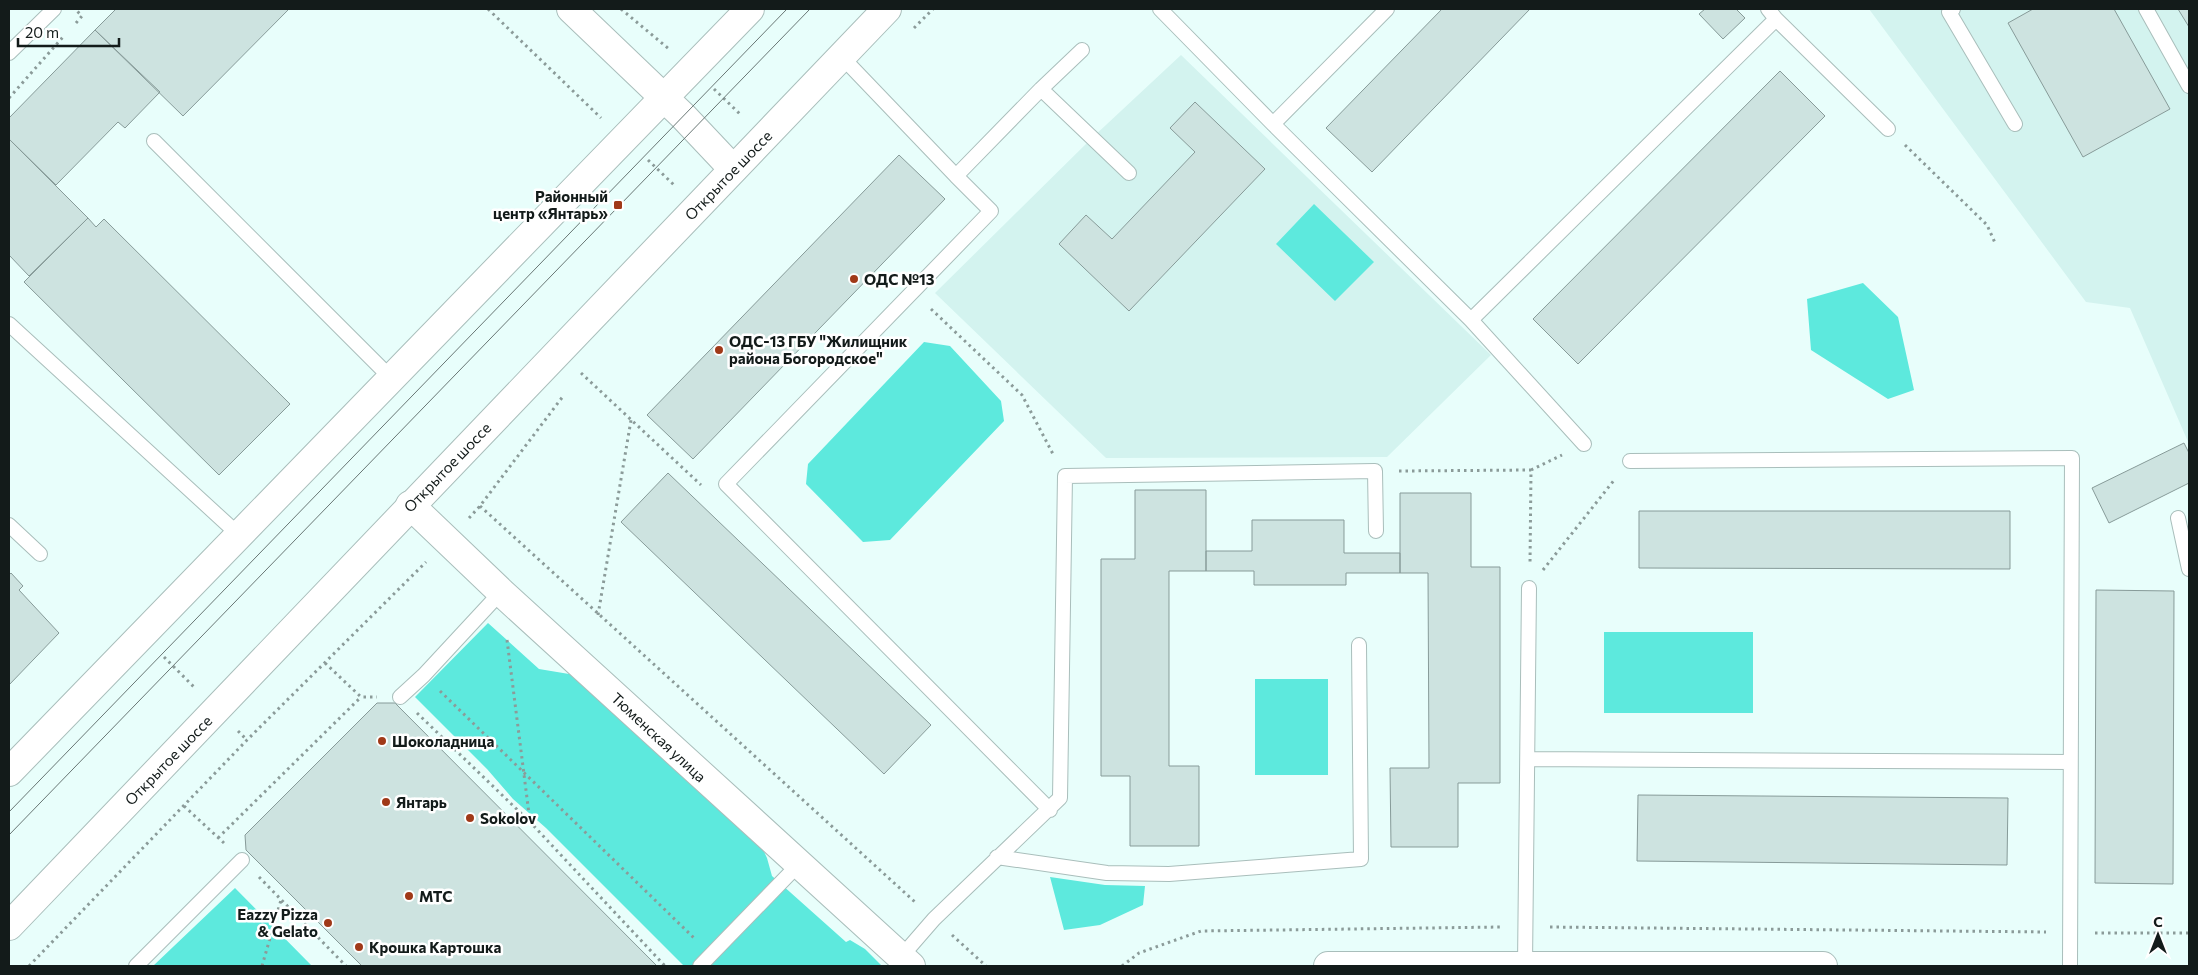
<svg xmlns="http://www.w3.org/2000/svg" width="2198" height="975" font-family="Commissioner,sans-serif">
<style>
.built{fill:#d3f3ef}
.green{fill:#5de9dd}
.building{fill:#cde3e0;stroke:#879b99}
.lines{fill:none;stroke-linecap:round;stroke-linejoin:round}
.service-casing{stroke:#a9bebb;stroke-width:16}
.minor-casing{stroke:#a9bebb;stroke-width:30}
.tertiary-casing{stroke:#a9bebb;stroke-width:30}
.secondary-casing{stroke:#a9bebb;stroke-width:30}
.path{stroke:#8b9b99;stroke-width:3;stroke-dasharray:2.5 4;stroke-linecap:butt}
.service{stroke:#fff;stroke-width:14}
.minor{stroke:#fff;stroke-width:28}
.tertiary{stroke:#fff;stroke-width:28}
.secondary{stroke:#fff;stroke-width:28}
.tram{stroke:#697775;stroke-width:1}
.poi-dot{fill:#a03918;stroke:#fff;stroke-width:2}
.labels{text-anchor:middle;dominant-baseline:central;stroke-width:5;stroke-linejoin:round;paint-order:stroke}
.street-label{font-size:15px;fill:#131b1a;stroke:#fff}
.poi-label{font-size:15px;font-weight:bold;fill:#131b1a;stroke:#fff;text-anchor:start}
</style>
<rect width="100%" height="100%" fill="#e8fefb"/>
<!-- built -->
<path class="built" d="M 1869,9 L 2189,9 L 2189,444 L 2130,308 L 2086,302 Z
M 1181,55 L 1491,355 L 1387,457 L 1106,458 L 935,293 L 1092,138 Z"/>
<!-- green -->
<path class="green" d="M 1314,204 L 1374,262 L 1335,301 L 1276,244 Z
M 1863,283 L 1898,317 L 1914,390 L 1888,399 L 1811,350 L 1807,299 Z
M 924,342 L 950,346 L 1001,401 L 1004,421 L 890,540 L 863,542 L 806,484 L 808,464 Z
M 488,623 L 539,669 L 575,675 L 759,841 L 767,858 L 772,876 L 846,942 L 850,940 L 865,949 L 882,966 L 684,966 L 546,828 L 513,799 L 487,769 L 415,697 Z
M 1604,632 L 1753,632 L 1753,713 L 1604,713 Z
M 1255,679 L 1328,679 L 1328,775 L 1255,775 Z
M 1050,877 L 1105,885 L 1145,886 L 1143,905 L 1100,925 L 1064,930 Z
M 235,888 L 312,966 L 153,966 Z"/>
<!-- building -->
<path class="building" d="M 116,9 L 289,9 L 183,116 L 95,30 Z
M 1442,9 L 1530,9 L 1372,172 L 1326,128 Z
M 1705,9 L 1736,9 L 1745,18 L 1723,39 L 1699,14 Z
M 2033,9 L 2114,9 L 2170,109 L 2083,157 L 2008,23 Z
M 2178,9 L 2189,9 L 2189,27 Z
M 95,30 L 160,92 L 125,128 L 118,122 L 56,185 L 9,139 L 9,118 Z
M 1780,71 L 1825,116 L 1578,364 L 1533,319 Z
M 1195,102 L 1265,169 L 1129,311 L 1059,244 L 1086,215 L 1112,239 L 1195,152 L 1170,128 Z
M 9,139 L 88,218 L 29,276 L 9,255 Z
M 899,155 L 945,199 L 693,459 L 647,415 Z
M 88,218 L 96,227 L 104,219 L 290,404 L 219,475 L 24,282 Z
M 2184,443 L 2189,453 L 2189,483 L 2109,523 L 2092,488 Z
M 668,473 L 931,725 L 884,774 L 621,522 Z
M 1135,490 L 1206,490 L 1206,571 L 1169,571 L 1169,766 L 1199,766 L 1199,846 L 1130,846 L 1130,776 L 1101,776 L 1101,559 L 1135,559 Z
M 1400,493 L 1471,493 L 1471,567 L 1500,567 L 1500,783 L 1458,783 L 1458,847 L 1391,847 L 1390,768 L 1429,768 L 1428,573 L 1400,573 Z
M 1639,511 L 2010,511 L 2010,569 L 1639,568 Z
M 1252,520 L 1344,520 L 1344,553 L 1400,553 L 1400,573 L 1346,573 L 1346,585 L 1254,585 L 1254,571 L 1206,571 L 1206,551 L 1252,551 Z
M 11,573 L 23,586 L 19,590 L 59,633 L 9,685 L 9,575 Z
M 2096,590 L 2174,591 L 2173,884 L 2095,883 Z
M 377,703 L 395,703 L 657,966 L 362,966 L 246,850 L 245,835 Z
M 1638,795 L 2008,798 L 2007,865 L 1637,861 Z"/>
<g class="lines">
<!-- service casing -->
<g class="service-casing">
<path id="service" d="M 1160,9 L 1273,124 L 1471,320 L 1584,444
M 1768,9 L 1776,19 L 1888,129
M 1953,9 L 1949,12 L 2015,124
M 2146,9 L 2189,86
M 9,53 L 54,9
M 841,56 L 956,176 L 1041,89 L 1082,50
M 1041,89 L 1129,173
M 1273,124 L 1387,9
M 154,141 L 391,378
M 956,176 L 991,211 L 726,484 L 1050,810
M 1471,320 L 1776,19
M 9,324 L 239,535
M 1630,461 L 2072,458 L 2070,966
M 2178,518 L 2189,569
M 9,525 L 40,554
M 400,697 L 424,675 L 501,592
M 1529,759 L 2070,762
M 997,857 L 1107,873 L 1169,874 L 1361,859 L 1359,645
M 901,957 L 934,919 L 1060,798 L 1065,476 L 1375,471 L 1376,531
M 1525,965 L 1529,588
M 136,966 L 242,860
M 700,966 L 798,865"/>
</g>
<!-- minor casing -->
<g class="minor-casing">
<path id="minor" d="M 410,505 L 501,592 L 911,966
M 9,772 L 750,9
M 1328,966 L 1823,966"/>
</g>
<!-- tertiary casing -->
<g class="tertiary-casing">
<path id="tertiary" d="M 571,9 L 683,116 L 733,169"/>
</g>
<!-- secondary casing -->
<g class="secondary-casing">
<path id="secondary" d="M 9,926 L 887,9"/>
</g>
<!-- path -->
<path class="path" d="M 488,9 L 601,118
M 621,9 L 669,49
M 76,23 L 82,16 L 77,11
M 914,28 L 933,9
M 714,89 L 742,116
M 9,98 L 63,37
M 1905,145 L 1987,225 L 1996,245
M 648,160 L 674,185
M 931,309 L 1022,395 L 1054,456
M 581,373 L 701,485
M 1531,470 L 1562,455
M 1399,471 L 1531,470 L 1530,564
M 480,506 L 915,902
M 469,518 L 480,506 L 564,395
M 1543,570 L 1615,479
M 598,615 L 631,420
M 507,640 L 530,822
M 164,657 L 195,688
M 325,663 L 361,697 L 377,697
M 440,691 L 694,938
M 417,713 L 530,822 L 665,966
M 238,731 L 247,740
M 184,806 L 224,843
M 218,838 L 361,697
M 259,877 L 346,966
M 1550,927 L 2046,932
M 2095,933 L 2189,933
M 952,935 L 986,966
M 29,966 L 247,740 L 426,562
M 262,966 L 281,900
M 1122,966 L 1139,953 L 1201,931 L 1501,927"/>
<!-- service -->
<use href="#service" class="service"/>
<!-- minor -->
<use href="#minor" class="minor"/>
<!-- tertiary -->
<use href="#tertiary" class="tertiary"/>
<!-- secondary -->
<use href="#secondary" class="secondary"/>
<!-- tram -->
<path class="tram" d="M 9,812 L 787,9
M 9,835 L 810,9"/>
</g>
<!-- markers -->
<g class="poi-dot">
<rect x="613" y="200" width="10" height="10" rx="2.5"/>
<circle cx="854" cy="279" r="5"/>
<circle cx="719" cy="350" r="5"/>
<circle cx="382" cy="741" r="5"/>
<circle cx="386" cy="802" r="5"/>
<circle cx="470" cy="818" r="5"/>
<circle cx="409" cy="896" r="5"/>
<circle cx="328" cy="923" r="5"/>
<circle cx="359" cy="947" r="5"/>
</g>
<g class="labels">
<!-- street labels -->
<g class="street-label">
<text transform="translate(728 175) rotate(-46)">Открытое шоссе</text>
<text transform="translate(447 467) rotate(-46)">Открытое шоссе</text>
<text transform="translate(659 737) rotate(43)">Тюменская улица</text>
<text transform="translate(168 760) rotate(-46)">Открытое шоссе</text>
</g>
<!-- poi labels -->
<g class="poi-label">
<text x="608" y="196" text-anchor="end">Районный<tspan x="608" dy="17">центр «Янтарь»</tspan></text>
<text x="864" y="279">ОДС №13</text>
<text x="729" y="341">ОДС-13 ГБУ "Жилищник<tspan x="729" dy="17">района Богородское"</tspan></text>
<text x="392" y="741">Шоколадница</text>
<text x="396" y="802">Янтарь</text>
<text x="480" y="818">Sokolov</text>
<text x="419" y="896">МТС</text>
<text x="318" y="914" text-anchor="end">Eazzy Pizza<tspan x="318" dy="17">&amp; Gelato</tspan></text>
<text x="369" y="947">Крошка Картошка</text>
</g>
</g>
<!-- border -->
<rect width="2198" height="975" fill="none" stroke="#131b1a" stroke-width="20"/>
<!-- north arrow -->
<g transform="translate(2158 935)" stroke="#ffffff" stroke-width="4" paint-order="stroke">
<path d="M0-4L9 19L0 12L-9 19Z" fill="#131b1a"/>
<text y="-8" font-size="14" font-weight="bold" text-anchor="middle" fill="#131b1a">С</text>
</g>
<!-- scale -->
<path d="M18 38v8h101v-8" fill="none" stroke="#131b1a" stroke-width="2.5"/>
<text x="25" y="38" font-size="15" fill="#131b1a" stroke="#ffffff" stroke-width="4" paint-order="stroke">20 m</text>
</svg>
